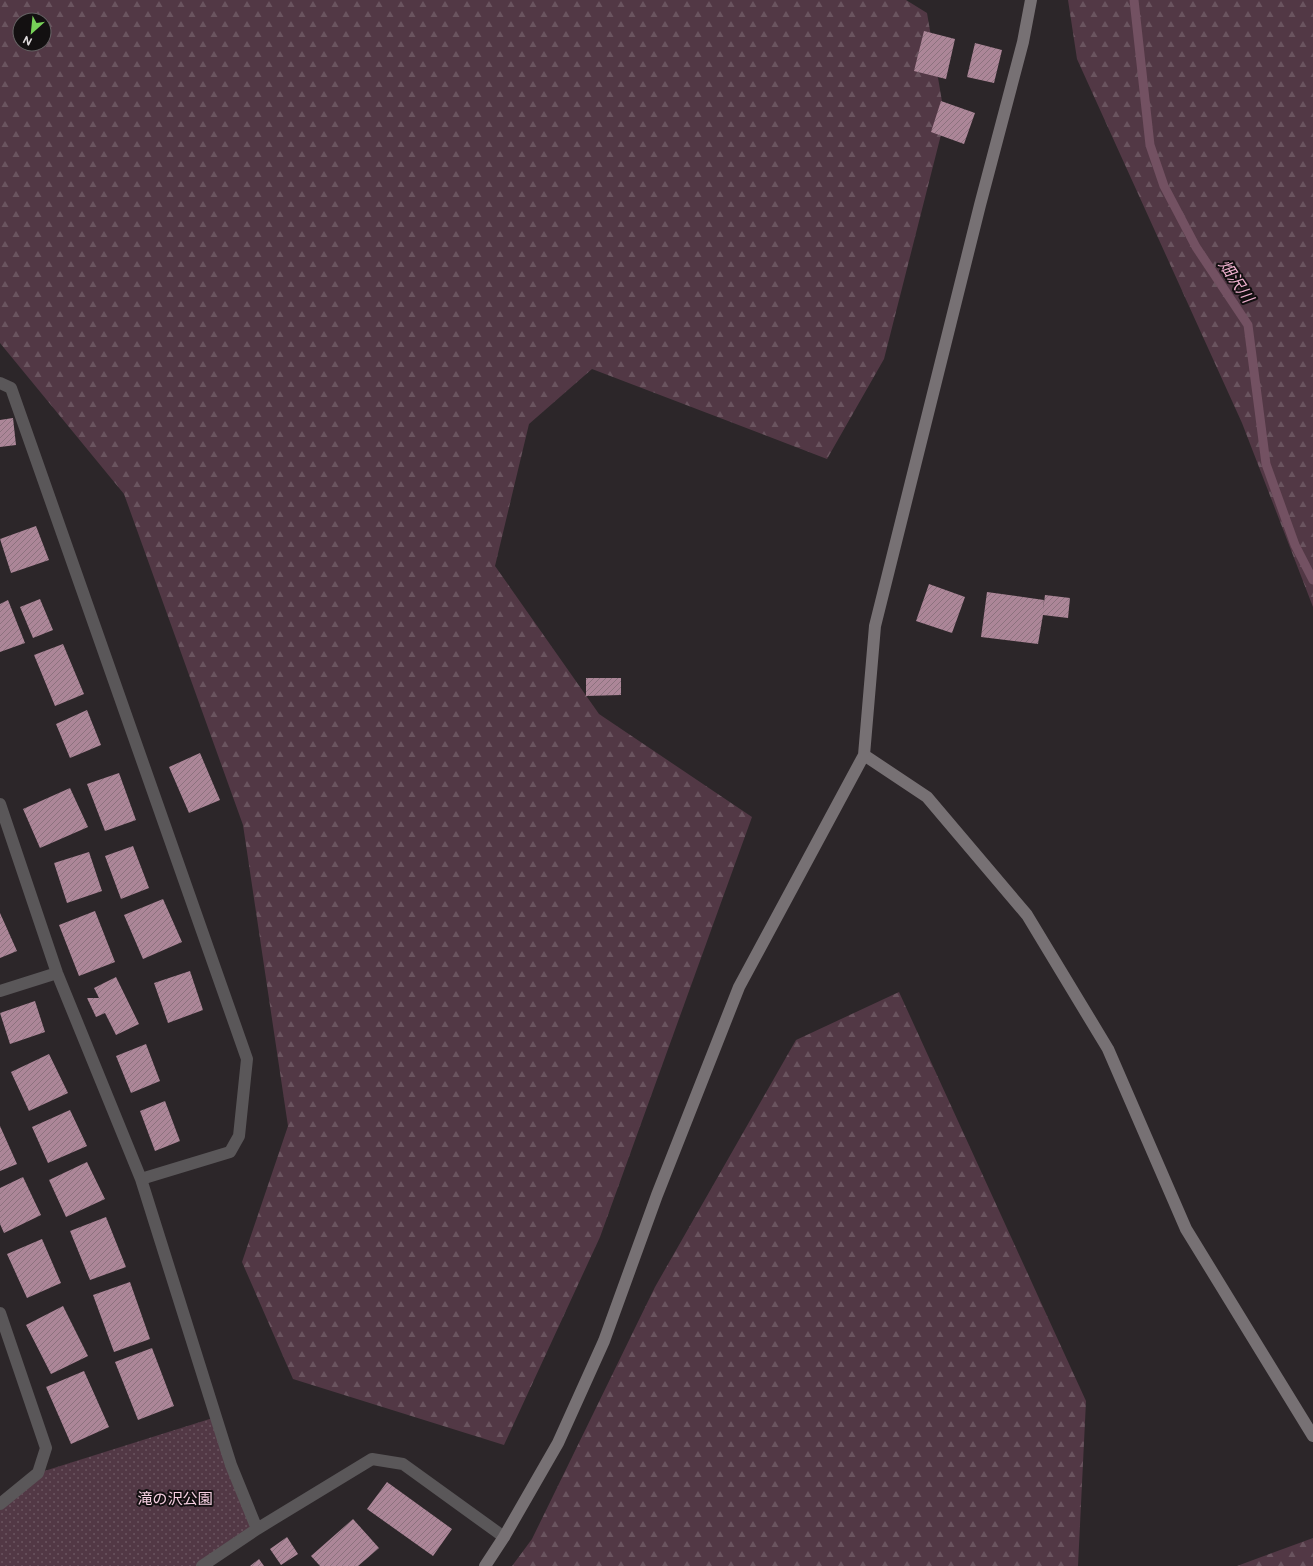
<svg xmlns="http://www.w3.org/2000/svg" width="1313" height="1566" font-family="Figtree,'Noto Sans JP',sans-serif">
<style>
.forest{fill:url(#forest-firs);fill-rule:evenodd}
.park{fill:url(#park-dots)}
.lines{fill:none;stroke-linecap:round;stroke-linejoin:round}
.stream{stroke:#735162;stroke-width:9}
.building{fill:url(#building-hatch)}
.street{stroke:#5a5759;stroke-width:12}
.secondary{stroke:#777174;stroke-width:12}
.labels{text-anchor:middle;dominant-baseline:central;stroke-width:4;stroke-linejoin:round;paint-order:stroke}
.park-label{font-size:15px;fill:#f7d1e3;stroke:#131011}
.water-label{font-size:16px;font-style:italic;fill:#f0b2d0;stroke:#131011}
</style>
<defs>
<pattern id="forest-firs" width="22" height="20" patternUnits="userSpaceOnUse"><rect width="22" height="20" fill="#523845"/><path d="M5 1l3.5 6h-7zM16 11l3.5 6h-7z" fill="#6a545f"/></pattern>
<pattern id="park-dots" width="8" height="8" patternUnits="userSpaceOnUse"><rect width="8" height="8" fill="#523845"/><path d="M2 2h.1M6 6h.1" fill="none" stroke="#6a545f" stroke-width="1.8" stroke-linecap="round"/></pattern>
<pattern id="building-hatch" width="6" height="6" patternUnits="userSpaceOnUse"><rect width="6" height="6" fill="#ac8698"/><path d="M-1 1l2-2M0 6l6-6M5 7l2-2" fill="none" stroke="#8c727e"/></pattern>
</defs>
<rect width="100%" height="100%" fill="#2c2629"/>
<!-- forest -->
<path class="forest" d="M 0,0 L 906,0 L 927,13 L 945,119 L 884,359 L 827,459 L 592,369 L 529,424 L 495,566 L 599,714 L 752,817 L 600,1237 L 504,1445 L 293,1379 L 242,1262 L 288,1126 L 243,825 L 124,494 L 0,343 ZM 20,20 L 44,20 L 44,44 L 20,44 Z
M 1068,0 L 1313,0 L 1313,607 L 1242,423 L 1077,59 Z
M 899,992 L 1086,1401 L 1078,1566 L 512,1566 L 532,1539 L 655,1287 L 796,1040 Z
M 1313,1538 L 1313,1566 L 1237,1566 Z"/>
<!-- park -->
<path class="park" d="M 216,1417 L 257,1529 L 198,1566 L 0,1566 L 0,1499 L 38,1473 Z"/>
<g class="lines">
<!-- stream -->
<path class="stream" d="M 1134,0 L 1150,145 L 1164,186 L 1196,247 L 1248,325 L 1266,464 L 1295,545 L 1313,580"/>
</g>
<!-- building -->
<path class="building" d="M 924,31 L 955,39 L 946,79 L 914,71 Z
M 975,43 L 1002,50 L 994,83 L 967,77 Z
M 941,101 L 975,113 L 964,144 L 931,132 Z
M 13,418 L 16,445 L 0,447 L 0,420 Z
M 36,526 L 49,560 L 11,573 L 0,539 Z
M 929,584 L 965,597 L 952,633 L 916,621 Z
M 987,592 L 1044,600 L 1043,610 L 1045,595 L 1070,598 L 1068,618 L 1043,615 L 1038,644 L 981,637 Z
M 40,599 L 53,630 L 33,638 L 20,607 Z
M 8,600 L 25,643 L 0,652 L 0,604 Z
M 63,644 L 84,694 L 55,706 L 34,655 Z
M 586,678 L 621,678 L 621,695 L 586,696 Z
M 87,710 L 101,745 L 70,758 L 56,724 Z
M 200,753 L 220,800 L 189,813 L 169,767 Z
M 119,773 L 136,820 L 105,831 L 87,784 Z
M 70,788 L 88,827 L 40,848 L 23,809 Z
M 133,846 L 149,888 L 121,899 L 105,856 Z
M 89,852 L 102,891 L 67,903 L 54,863 Z
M 163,899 L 182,942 L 143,959 L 124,915 Z
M 95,911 L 115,962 L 79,976 L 59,925 Z
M 0,913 L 17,951 L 0,958 Z
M 190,971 L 203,1010 L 168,1023 L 154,983 Z
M 116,977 L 139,1024 L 116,1035 L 105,1013 L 96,1017 L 87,998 L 99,998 L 94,988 Z
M 35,1001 L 45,1032 L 10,1044 L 0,1013 Z
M 146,1044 L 160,1081 L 131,1093 L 116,1056 Z
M 49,1054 L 68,1093 L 29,1111 L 11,1072 Z
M 165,1101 L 180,1141 L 155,1151 L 140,1111 Z
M 70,1110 L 87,1146 L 48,1163 L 32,1127 Z
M 0,1126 L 17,1164 L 0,1171 Z
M 87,1162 L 105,1199 L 66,1217 L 49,1180 Z
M 23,1177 L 41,1215 L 4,1233 L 0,1224 L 0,1188 Z
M 106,1217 L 126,1267 L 90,1280 L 70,1231 Z
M 42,1239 L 61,1283 L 27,1298 L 7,1254 Z
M 130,1282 L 150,1339 L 114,1352 L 93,1295 Z
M 63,1306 L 88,1356 L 51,1374 L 26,1325 Z
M 152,1348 L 174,1406 L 138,1420 L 115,1362 Z
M 84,1371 L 109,1427 L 71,1444 L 46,1387 Z
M 387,1482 L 452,1529 L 433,1556 L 367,1509 Z
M 353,1519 L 379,1548 L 358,1566 L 320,1566 L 311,1556 Z
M 287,1537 L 298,1554 L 281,1565 L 270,1549 Z
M 259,1559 L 264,1566 L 250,1566 Z"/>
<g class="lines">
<!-- street -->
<path class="street" d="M 0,383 L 11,388 L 247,1059 L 239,1136 L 230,1152 L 141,1179
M 0,804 L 57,973 L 141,1179 L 231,1465 L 257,1529
M 0,991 L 57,973
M 0,1313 L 46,1448 L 38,1473 L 0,1504
M 202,1566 L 257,1529 L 372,1459 L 403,1464 L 504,1537"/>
<!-- secondary -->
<path class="secondary" d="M 864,755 L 927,797 L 1027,915 L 1108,1049 L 1186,1229 L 1313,1436
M 485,1566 L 504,1537 L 558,1443 L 604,1341 L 657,1195 L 739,987 L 864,755 L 875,626 L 980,205 L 1023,42 L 1031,0"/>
</g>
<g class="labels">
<!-- park labels -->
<g class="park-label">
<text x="175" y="1499">滝の沢公園</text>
</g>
<!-- water labels -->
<g class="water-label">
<text transform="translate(1236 281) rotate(56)">畑沢川</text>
</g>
</g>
<!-- north arrow -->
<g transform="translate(32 32) rotate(207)"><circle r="19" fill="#131011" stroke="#656163"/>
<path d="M0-3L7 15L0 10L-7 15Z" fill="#78d158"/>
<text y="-6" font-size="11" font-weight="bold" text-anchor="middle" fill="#dfdbdd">N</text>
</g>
</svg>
